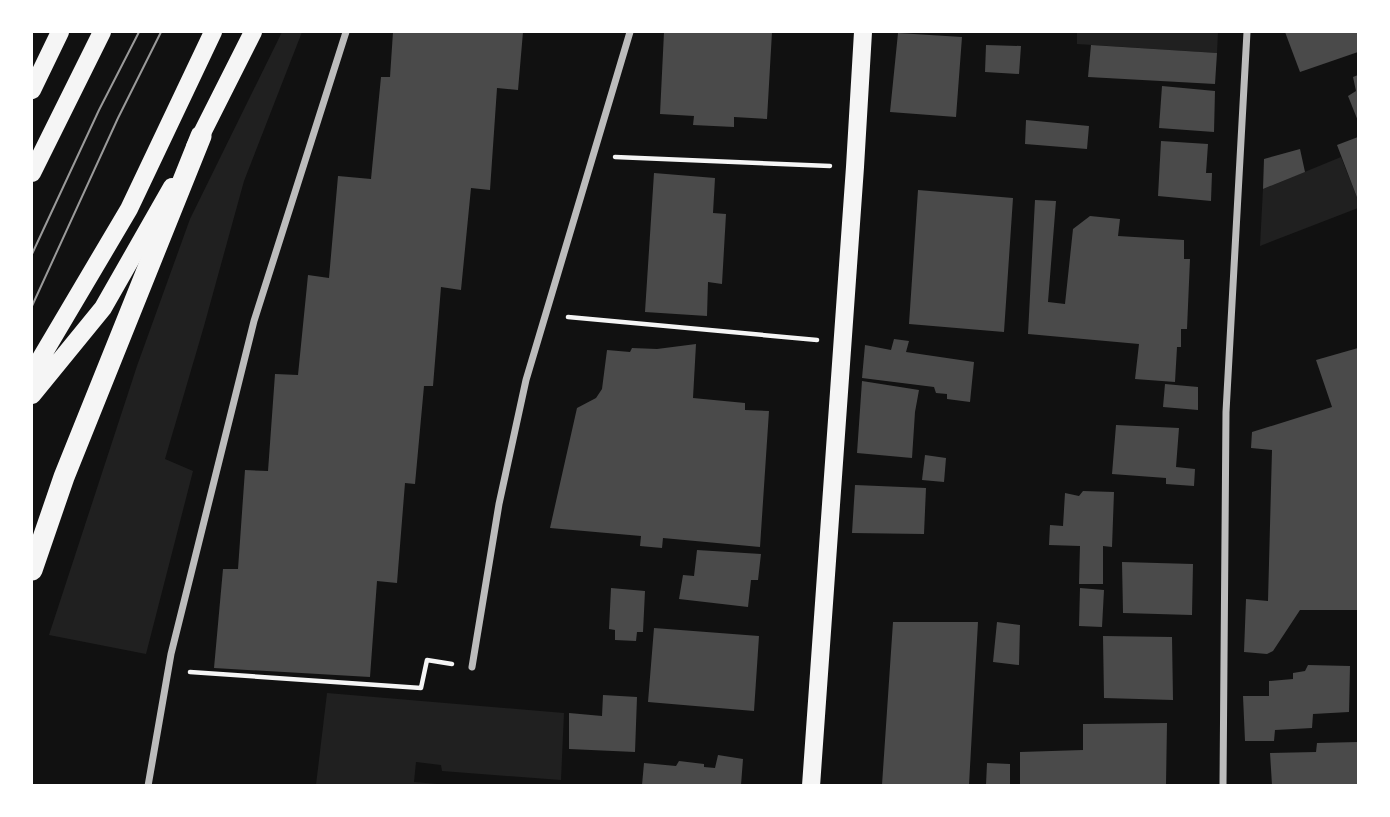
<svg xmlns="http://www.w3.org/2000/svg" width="1390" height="817" font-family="Ubuntu,sans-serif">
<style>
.green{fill:#202020}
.building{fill:#4a4a4a}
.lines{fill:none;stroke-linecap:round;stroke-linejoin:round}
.path{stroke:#f5f5f5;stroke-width:4.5}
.minor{stroke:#bcbcbc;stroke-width:7}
.primary{stroke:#f5f5f5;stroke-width:18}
.motorway{stroke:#f5f5f5;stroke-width:21}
.tram{stroke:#9a9a9a;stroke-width:2}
</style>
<rect width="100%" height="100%" fill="#111"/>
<!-- green -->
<path class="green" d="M 282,32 L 302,32 L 244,181 L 204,326 L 165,459 L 193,471 L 146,654 L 49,635 L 137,366 L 190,219 Z
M 1077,32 L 1218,32 L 1217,53 L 1077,44 Z
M 1341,157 L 1358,200 L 1358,208 L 1260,246 L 1263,189 Z
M 327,693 L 564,713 L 561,780 L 442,771 L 441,765 L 416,762 L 414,782 L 449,785 L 316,785 Z"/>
<!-- building -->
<path class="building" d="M 393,32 L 523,32 L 518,90 L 497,88 L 490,190 L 471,188 L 461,290 L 441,287 L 433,386 L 424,386 L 415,484 L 405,483 L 397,583 L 377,581 L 370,677 L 214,668 L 223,569 L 238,569 L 245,470 L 268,471 L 275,374 L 298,375 L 308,275 L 329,278 L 338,176 L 371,179 L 381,77 L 390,77 Z
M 664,32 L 772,32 L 767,119 L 734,117 L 734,127 L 693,125 L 694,116 L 660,114 Z
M 1285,32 L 1358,32 L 1358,52 L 1300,72 Z
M 898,33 L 962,37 L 956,117 L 890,112 Z
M 986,45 L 1021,46 L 1019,74 L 985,72 Z
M 1091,45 L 1217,53 L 1215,84 L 1088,77 Z
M 1358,75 L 1358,121 L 1348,96 L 1356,91 L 1353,77 Z
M 1162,86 L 1215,91 L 1214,132 L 1159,128 Z
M 1026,120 L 1089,126 L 1087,149 L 1025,144 Z
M 1358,137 L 1358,200 L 1337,145 Z
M 1161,141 L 1208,144 L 1206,173 L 1212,173 L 1211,201 L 1158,196 Z
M 1300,149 L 1305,172 L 1263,189 L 1264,159 Z
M 654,173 L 715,178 L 713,213 L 726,214 L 722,284 L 708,282 L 707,316 L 645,312 Z
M 918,190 L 1013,198 L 1004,332 L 909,324 Z
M 1035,200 L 1056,201 L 1048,302 L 1065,304 L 1073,229 L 1090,216 L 1120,219 L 1118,236 L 1184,240 L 1184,259 L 1190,259 L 1187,329 L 1181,329 L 1181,347 L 1177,347 L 1175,382 L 1135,379 L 1139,344 L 1028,334 Z
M 894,339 L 909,341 L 906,352 L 974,362 L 970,402 L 947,399 L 947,394 L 936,393 L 934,387 L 862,378 L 865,345 L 891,350 Z
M 696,344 L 693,398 L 745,403 L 745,410 L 769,411 L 760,547 L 663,538 L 662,548 L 640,546 L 641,536 L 550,528 L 577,408 L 596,398 L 602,389 L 607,350 L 630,352 L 632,348 L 657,349 Z
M 1358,348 L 1358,610 L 1300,610 L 1273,651 L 1267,654 L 1244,652 L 1246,599 L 1268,601 L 1272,450 L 1251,448 L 1252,432 L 1332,407 L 1316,360 Z
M 862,381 L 919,390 L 915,412 L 912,458 L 857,453 Z
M 1165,384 L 1198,387 L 1198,410 L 1163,407 Z
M 1116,425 L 1179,428 L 1176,467 L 1195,469 L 1194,486 L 1166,484 L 1166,478 L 1112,474 Z
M 925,455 L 946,458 L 944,482 L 922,480 Z
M 855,485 L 926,488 L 924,534 L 852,533 Z
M 1083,491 L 1114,492 L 1112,547 L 1103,546 L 1103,584 L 1079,584 L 1080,546 L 1049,545 L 1050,525 L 1063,526 L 1065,493 L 1079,496 Z
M 697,550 L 761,554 L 758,580 L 751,580 L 748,607 L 679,599 L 683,575 L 694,576 Z
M 1122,562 L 1193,564 L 1192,615 L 1123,613 Z
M 611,588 L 645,591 L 643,632 L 637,632 L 636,641 L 615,640 L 615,630 L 609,629 Z
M 1080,588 L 1104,590 L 1102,627 L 1079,626 Z
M 893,622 L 978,622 L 969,785 L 882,785 Z
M 997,622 L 1020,625 L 1019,665 L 993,662 Z
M 654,628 L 759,636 L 754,711 L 648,702 Z
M 1103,636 L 1172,637 L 1173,700 L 1104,698 Z
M 1308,665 L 1350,666 L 1349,712 L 1313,714 L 1312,728 L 1275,730 L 1274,741 L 1245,741 L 1243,696 L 1269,696 L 1269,681 L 1293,679 L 1293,673 L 1305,671 Z
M 603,695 L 637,697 L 635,752 L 569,749 L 569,713 L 602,716 Z
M 1167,723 L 1166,785 L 1020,785 L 1020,752 L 1083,750 L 1083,724 Z
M 1358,742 L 1358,785 L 1272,785 L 1270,753 L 1316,752 L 1317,743 Z
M 718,755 L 743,759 L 741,785 L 642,785 L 644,763 L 676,766 L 679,761 L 704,764 L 704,767 L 715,768 Z
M 987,763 L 1010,764 L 1010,784 L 986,785 Z"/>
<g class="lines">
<!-- path -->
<path class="path" d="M 615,157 L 830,166
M 568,317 L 817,340
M 190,672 L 421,688 L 427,660 L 452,664"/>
<!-- minor -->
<path class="minor" d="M 472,667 L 499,504 L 526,380 L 630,32
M 148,786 L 171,654 L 254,321 L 346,32
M 1223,786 L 1226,412 L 1247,32"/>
<!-- primary -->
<path class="primary" d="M 32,90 L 60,32
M 195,147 L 253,32
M 32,173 L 102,32
M 32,373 L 129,209 L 213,32
M 32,395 L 103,308 L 172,187
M 811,786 L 855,167 L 863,32"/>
<!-- motorway -->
<path class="motorway" d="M 32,570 L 64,477 L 201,136"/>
<!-- tram -->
<path class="tram" d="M 32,254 L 99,110 L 139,32
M 32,306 L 118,118 L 161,32"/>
</g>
<!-- border -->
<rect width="1390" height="817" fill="none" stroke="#ffffff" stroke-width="66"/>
</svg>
